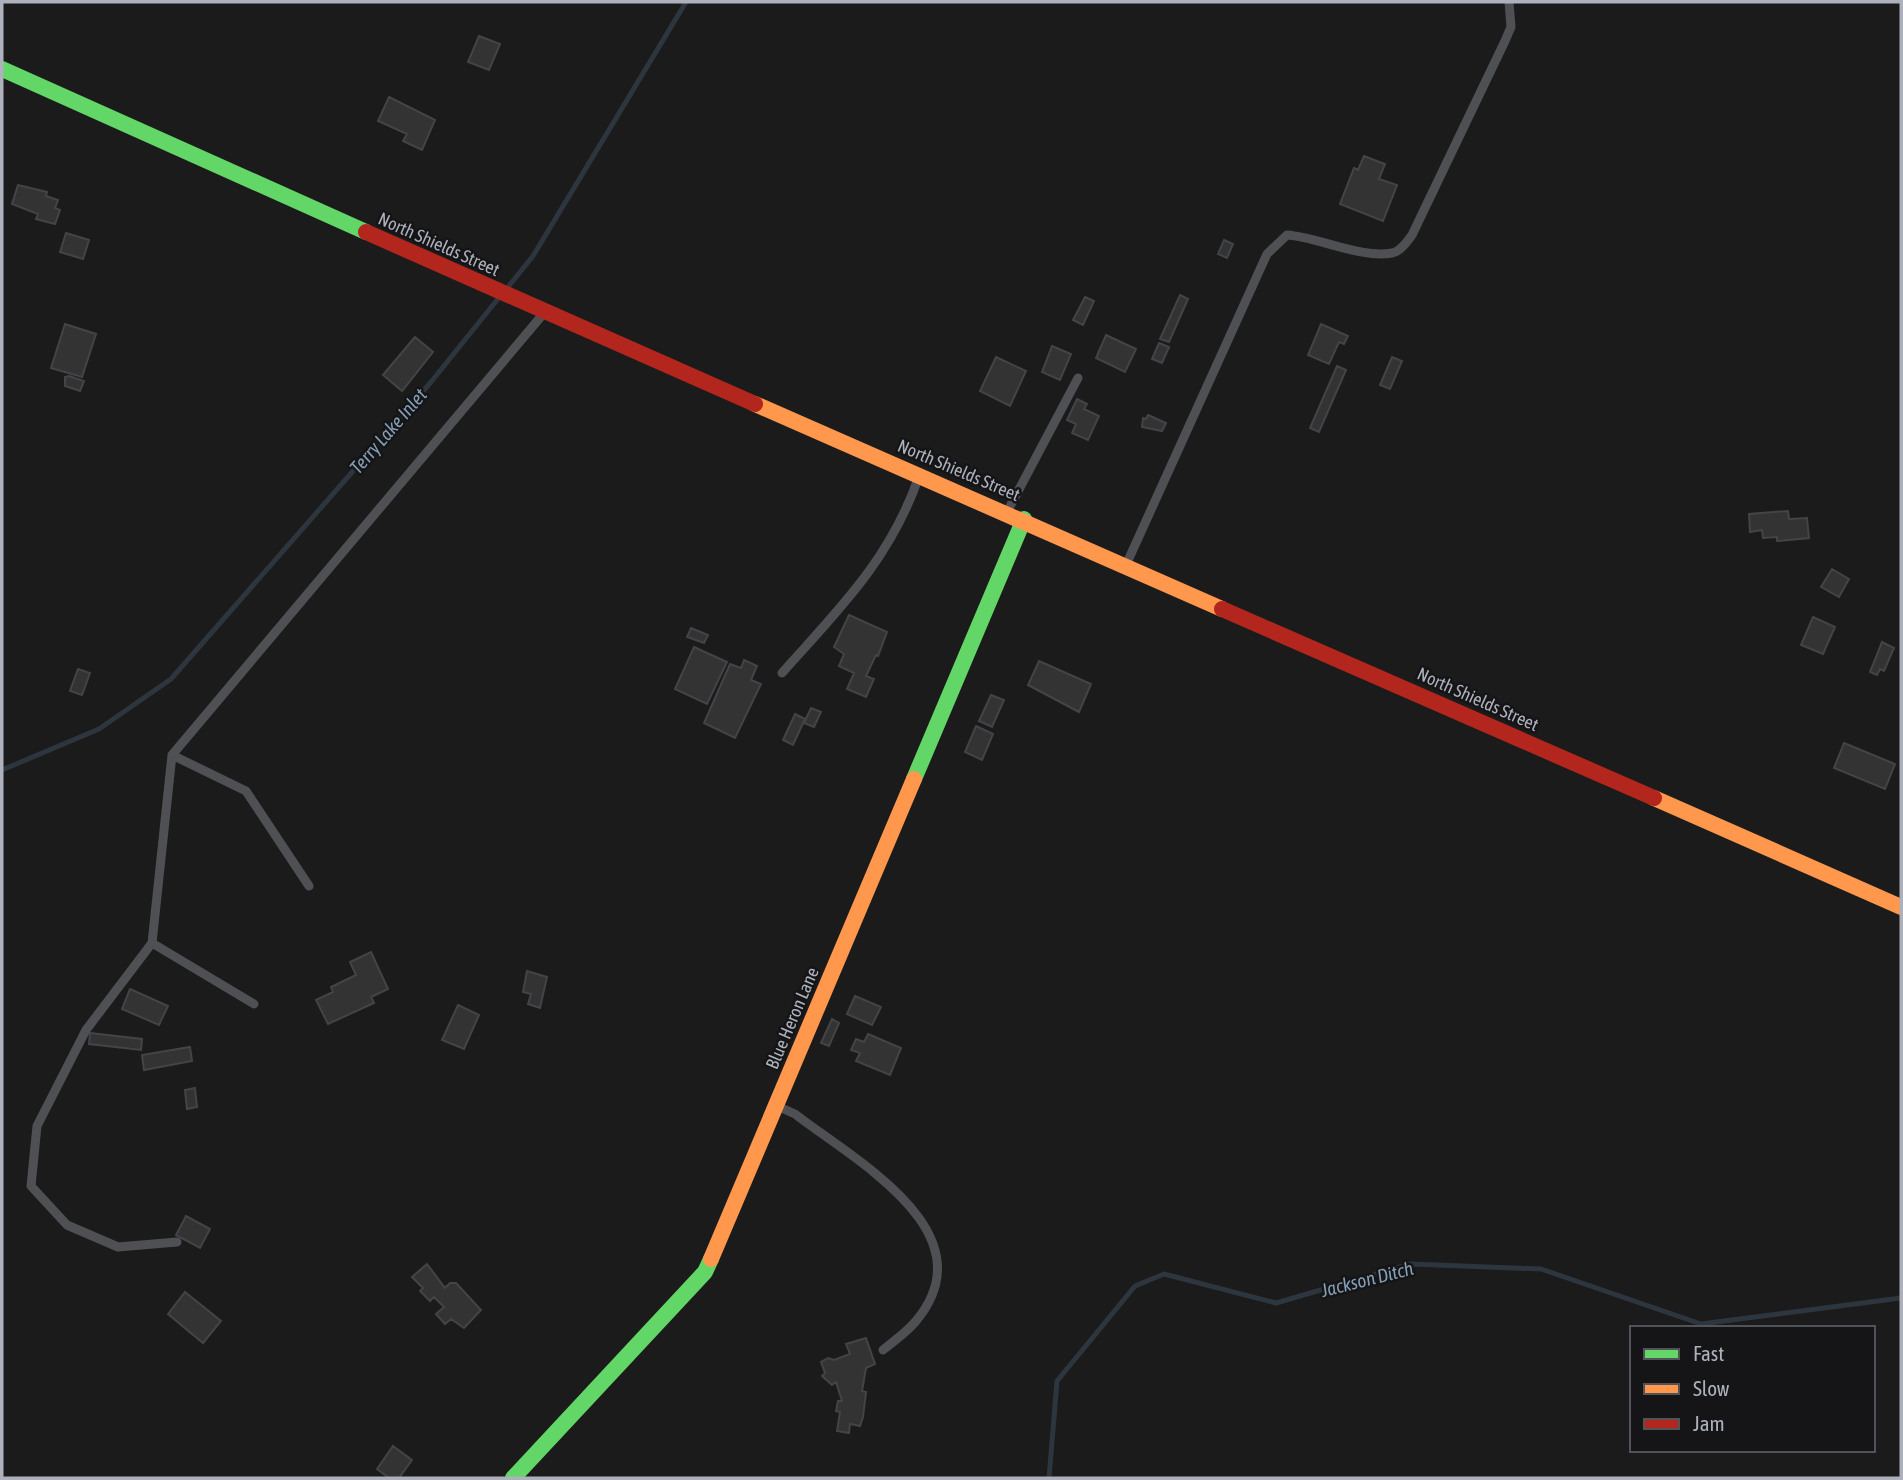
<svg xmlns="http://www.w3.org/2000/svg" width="1903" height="1480" font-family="'Asap Condensed',sans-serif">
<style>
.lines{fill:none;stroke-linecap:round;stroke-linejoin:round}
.stream{stroke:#2d363e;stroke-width:5}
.building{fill:#333;stroke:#434447;stroke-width:2}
.lane{stroke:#4f5054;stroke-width:9}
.fast{stroke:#63d668;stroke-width:16}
.slow{stroke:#ff974d;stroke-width:16}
.jam{stroke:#b3261e;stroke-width:16}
.labels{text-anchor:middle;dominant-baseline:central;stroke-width:5;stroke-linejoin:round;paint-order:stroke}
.street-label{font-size:18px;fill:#adb1bc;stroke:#151517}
.water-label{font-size:19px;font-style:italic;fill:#849fb6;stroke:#151517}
</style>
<rect width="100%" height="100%" fill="#1b1b1b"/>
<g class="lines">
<!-- stream -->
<path class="stream" d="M 508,287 L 533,256 L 686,2
M 2,770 L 99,729 L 171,679 L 431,382 L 497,300
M 1049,1478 L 1057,1381 L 1135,1286 L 1164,1274 L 1276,1303 L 1410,1264 L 1541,1269 L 1701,1324 L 1901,1298"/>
</g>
<!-- building -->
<path class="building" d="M 479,36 L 500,44 L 489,70 L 468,62 Z
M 389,97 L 435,120 L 422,150 L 403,141 L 407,134 L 378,121 Z
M 1364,156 L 1385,164 L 1379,179 L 1397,185 L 1383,221 L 1340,204 L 1354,168 L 1358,170 Z
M 18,185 L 47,192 L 46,196 L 58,200 L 55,208 L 60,210 L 55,224 L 36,219 L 38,214 L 12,204 Z
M 66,233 L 89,240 L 83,259 L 60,252 Z
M 1224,240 L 1233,244 L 1227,258 L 1218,254 Z
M 1180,295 L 1188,299 L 1169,342 L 1160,339 Z
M 1085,297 L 1094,301 L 1083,325 L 1073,320 Z
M 65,324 L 96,334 L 82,377 L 51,368 Z
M 1321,324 L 1348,336 L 1344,344 L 1339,342 L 1329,364 L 1308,355 Z
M 1106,335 L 1136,349 L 1125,372 L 1096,358 Z
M 415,337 L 433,352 L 402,391 L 383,375 Z
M 1159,343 L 1169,347 L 1162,363 L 1152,359 Z
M 1052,346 L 1071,354 L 1060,380 L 1042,372 Z
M 996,357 L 1026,371 L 1010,406 L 980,391 Z
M 1392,357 L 1402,361 L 1390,389 L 1380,385 Z
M 1337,366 L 1346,370 L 1319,432 L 1310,428 Z
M 69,376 L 84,381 L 80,391 L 65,386 L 65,377 Z
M 1077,399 L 1087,404 L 1084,409 L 1099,416 L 1088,440 L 1072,433 L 1076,424 L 1067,420 Z
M 1148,415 L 1166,423 L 1162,431 L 1142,427 L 1143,418 L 1146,419 Z
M 1788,511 L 1789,519 L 1807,518 L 1809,538 L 1777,541 L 1777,537 L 1763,538 L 1762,530 L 1750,532 L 1749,514 Z
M 1832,569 L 1849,579 L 1839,597 L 1821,587 Z
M 849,615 L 887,632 L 878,656 L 876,655 L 866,676 L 874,679 L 866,697 L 847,689 L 854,673 L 839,666 L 844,654 L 834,647 Z
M 1813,617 L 1835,627 L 1823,654 L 1801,645 Z
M 691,628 L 708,635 L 704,643 L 687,637 Z
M 1882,642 L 1894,648 L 1884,671 L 1880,669 L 1877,675 L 1870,672 Z
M 694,647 L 727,662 L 707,704 L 675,689 Z
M 744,660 L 757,666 L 751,680 L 761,684 L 735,738 L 704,723 L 730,664 L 741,668 Z
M 1039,661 L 1091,684 L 1079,712 L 1028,685 Z
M 78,669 L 90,673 L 82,695 L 70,691 Z
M 991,695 L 1004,700 L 992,727 L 979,721 Z
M 811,708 L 821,712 L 814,727 L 804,723 Z
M 795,714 L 805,719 L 793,745 L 783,740 Z
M 976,726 L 993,734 L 982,760 L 965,752 Z
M 1844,743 L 1895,764 L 1885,789 L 1834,768 Z
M 371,952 L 388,989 L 371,997 L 374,1003 L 328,1024 L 316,1000 L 333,992 L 331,987 L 356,975 L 350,962 Z
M 527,971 L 547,977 L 540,1008 L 528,1004 L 531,994 L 523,992 Z
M 130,989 L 168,1006 L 159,1025 L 122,1009 Z
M 855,996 L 881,1007 L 872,1025 L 847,1014 Z
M 458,1005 L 479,1015 L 464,1049 L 442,1040 Z
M 832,1019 L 839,1023 L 829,1046 L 821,1043 Z
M 90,1033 L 142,1039 L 141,1050 L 89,1044 Z
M 868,1034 L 901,1048 L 890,1075 L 856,1061 L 860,1053 L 851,1050 L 856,1039 L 864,1042 Z
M 190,1047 L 192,1061 L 144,1070 L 142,1055 Z
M 195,1088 L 197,1107 L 187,1109 L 185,1090 Z
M 186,1216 L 210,1229 L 200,1248 L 176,1235 Z
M 427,1264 L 445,1288 L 450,1283 L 456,1283 L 481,1310 L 464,1328 L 451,1319 L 445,1324 L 436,1314 L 444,1307 L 434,1297 L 430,1301 L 420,1291 L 423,1288 L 412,1277 Z
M 185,1292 L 221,1321 L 203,1343 L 168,1314 Z
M 866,1338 L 875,1364 L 866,1368 L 862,1391 L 866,1392 L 863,1417 L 860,1426 L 850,1424 L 849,1433 L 837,1431 L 840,1412 L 836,1411 L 838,1401 L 842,1401 L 836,1382 L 832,1385 L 822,1376 L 825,1373 L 821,1362 L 828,1358 L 834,1360 L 850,1354 L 846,1344 Z
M 393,1446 L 412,1460 L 399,1478 L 389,1478 L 377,1469 Z"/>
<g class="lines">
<!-- lane -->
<path class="lane" d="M 1007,512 L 1078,378
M 1126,565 L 1267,254 L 1287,235 C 1318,237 1362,259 1392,253 C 1400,252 1407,242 1412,235 L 1505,41 L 1511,27 L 1509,2
M 782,673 C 838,610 889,561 918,479
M 172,755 L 246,791 L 309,886
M 152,943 L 254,1004
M 777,1106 L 795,1114 C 854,1160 990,1232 916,1321 C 907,1332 894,1341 883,1350
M 177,1242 L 118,1247 L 67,1225 L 31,1186 L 37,1126 L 86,1030 L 152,943 L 172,755 L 544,313"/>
<!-- fast -->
<path class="fast" d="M 2,69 L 366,232
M 914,779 L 1024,519
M 513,1478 L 705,1272 L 711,1259"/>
<!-- slow -->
<path class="slow" d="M 755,404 L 1222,609
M 1654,798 L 1901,907
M 711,1259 L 914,779"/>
<!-- jam -->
<path class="jam" d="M 366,232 L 755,404
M 1222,609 L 1654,798"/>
</g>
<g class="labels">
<!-- street labels -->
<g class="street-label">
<text transform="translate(439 244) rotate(24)">North Shields Street</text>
<text transform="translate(959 470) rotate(23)">North Shields Street</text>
<text transform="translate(1478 699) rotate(24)">North Shields Street</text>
<text transform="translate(792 1018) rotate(-67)">Blue Heron Lane</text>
</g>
<!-- water labels -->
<g class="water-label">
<text transform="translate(388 431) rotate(-49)">Terry Lake Inlet</text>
<text transform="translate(1367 1279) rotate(-14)">Jackson Ditch</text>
</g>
</g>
<!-- border -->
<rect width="1903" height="1480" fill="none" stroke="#adb1bc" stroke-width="7"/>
<!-- legend -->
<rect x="1630" y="1326" width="245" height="126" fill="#151517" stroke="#525359" stroke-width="2"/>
<rect x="1644" y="1349" width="35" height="10" fill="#63d668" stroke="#525359" stroke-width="2"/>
<text x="1693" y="1361" font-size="21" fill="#adb1bc">Fast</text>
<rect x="1644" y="1384" width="35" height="10" fill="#ff974d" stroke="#525359" stroke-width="2"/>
<text x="1693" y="1396" font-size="21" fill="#adb1bc">Slow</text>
<rect x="1644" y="1419" width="35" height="10" fill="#b3261e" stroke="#525359" stroke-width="2"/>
<text x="1693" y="1431" font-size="21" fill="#adb1bc">Jam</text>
</svg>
